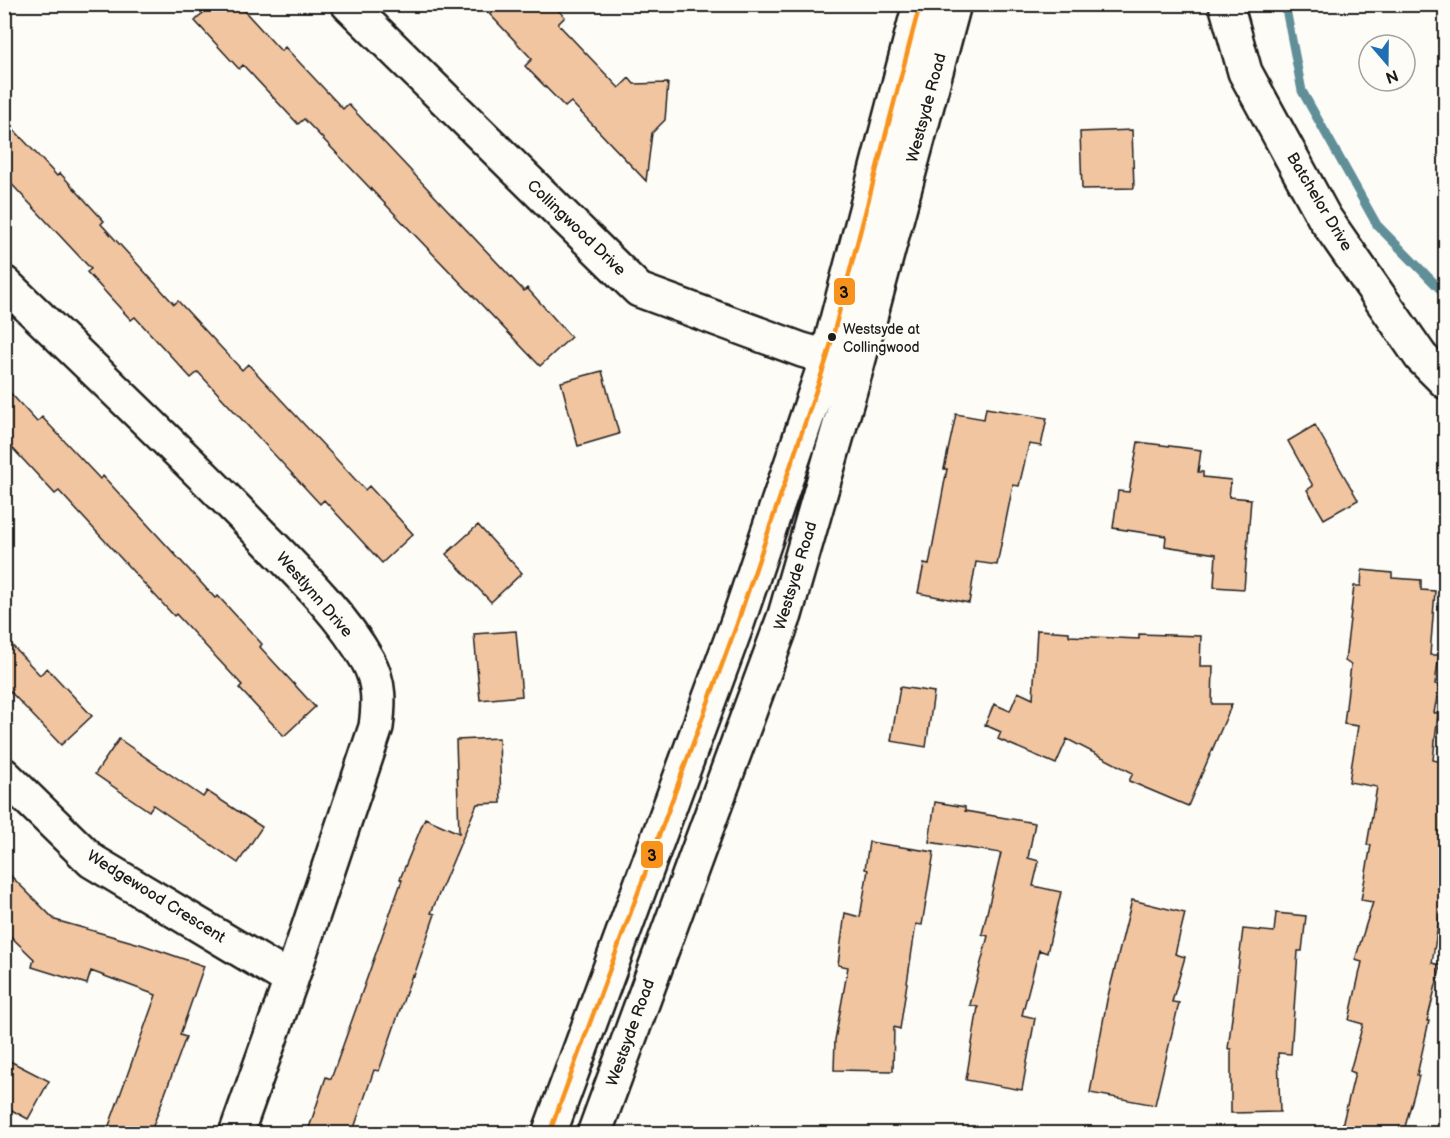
<svg xmlns="http://www.w3.org/2000/svg" width="1450" height="1138" font-family="'Balsamiq Sans',sans-serif">
<style>
.lines{fill:none;stroke-linecap:round;stroke-linejoin:round}
.stream{stroke:#608f98;stroke-width:9}
.building{fill:#f2c5a1;stroke:#1c1c1c;stroke-width:1.5}
.street-casing{stroke:#1c1c1c;stroke-width:38}
.secondary-casing{stroke:#1c1c1c;stroke-width:38}
.street{stroke:#fdfcf7;stroke-width:33}
.secondary{stroke:#fdfcf7;stroke-width:33}
.bus-1-casing{stroke:#fdfcf7;stroke-width:9}
.bus-1{stroke:#f7931d;stroke-width:4.5}
.bus-dot{fill:#1c1c1c;stroke:#fdfcf7;stroke-width:2}
.labels{text-anchor:middle;dominant-baseline:central;stroke-width:5;stroke-linejoin:round;paint-order:stroke}
.bus-label{font-size:14px;fill:#1c1c1c;stroke:#fdfcf7;text-anchor:start}
.street-label{font-size:16px;fill:#1c1c1c;stroke:#fdfcf7}
.line-badge{stroke:#fdfcf7;stroke-width:2}
.pale-badge-label{font-size:16px;text-anchor:middle;font-weight:bold;fill:#111}
</style>
<rect width="100%" height="100%" fill="#fdfcf7"/>
<filter id="ink" filterUnits="userSpaceOnUse"><feTurbulence type="fractalNoise" baseFrequency=".0167" numOctaves="2"/><feDisplacementMap in="SourceGraphic" scale="12" xChannelSelector="R" yChannelSelector="G"/><feConvolveMatrix kernelMatrix="1 2 1 2 8 2 1 2 1" color-interpolation-filters="sRGB"/></filter>
<g filter="url(#ink)">
<g class="lines">
<!-- stream -->
<path class="stream" d="M 1285,4 L 1302,91 L 1377,225 L 1446,295"/>
</g>
<!-- building -->
<path class="building" d="M 212,4 L 238,4 L 281,51 L 285,47 L 343,109 L 348,104 L 524,291 L 527,288 L 571,337 L 540,366 L 304,119 L 298,124 L 243,65 L 239,69 L 195,21 Z
M 480,4 L 552,4 L 565,17 L 558,24 L 619,88 L 629,78 L 634,84 L 668,83 L 665,120 L 652,133 L 646,181 L 571,102 L 565,107 L 525,66 L 532,59 Z
M 4,119 L 57,176 L 60,173 L 104,221 L 101,224 L 174,304 L 178,301 L 242,370 L 248,364 L 365,490 L 369,486 L 413,534 L 382,563 L 324,500 L 320,504 L 198,372 L 191,378 L 135,317 L 131,320 L 87,272 L 91,269 L 4,176 Z
M 1132,130 L 1134,188 L 1082,189 L 1080,132 Z
M 602,371 L 619,434 L 578,446 L 561,382 Z
M 4,386 L 37,422 L 42,417 L 100,479 L 103,476 L 215,598 L 218,596 L 262,644 L 260,647 L 315,707 L 284,736 L 239,688 L 242,685 L 176,614 L 174,616 L 59,491 L 55,494 L 4,439 Z
M 986,408 L 1047,418 L 1041,446 L 1029,444 L 1019,486 L 1013,485 L 997,565 L 976,562 L 969,603 L 918,593 L 924,564 L 929,565 L 947,469 L 944,469 L 956,414 L 984,419 Z
M 1315,425 L 1358,500 L 1324,519 L 1307,490 L 1313,486 L 1288,441 Z
M 1138,442 L 1201,450 L 1198,472 L 1203,472 L 1203,477 L 1231,480 L 1229,497 L 1251,499 L 1244,589 L 1214,587 L 1216,554 L 1165,546 L 1166,536 L 1113,528 L 1118,491 L 1129,492 Z
M 478,525 L 522,573 L 491,602 L 446,554 Z
M 1362,570 L 1392,573 L 1392,578 L 1421,580 L 1421,590 L 1435,591 L 1430,655 L 1439,655 L 1435,684 L 1439,685 L 1434,713 L 1438,713 L 1433,760 L 1442,762 L 1441,787 L 1446,787 L 1446,914 L 1440,913 L 1432,963 L 1441,965 L 1427,1021 L 1429,1021 L 1417,1075 L 1419,1076 L 1403,1134 L 1374,1134 L 1342,1126 L 1355,1073 L 1350,1071 L 1363,1024 L 1349,1020 L 1362,962 L 1355,960 L 1373,902 L 1361,900 L 1371,845 L 1367,845 L 1377,787 L 1349,782 L 1358,726 L 1344,724 L 1351,665 L 1345,661 L 1354,586 L 1361,586 Z
M 1037,630 L 1069,632 L 1069,636 L 1139,639 L 1139,634 L 1201,636 L 1200,666 L 1213,666 L 1212,704 L 1232,704 L 1188,806 L 1129,781 L 1133,773 L 1067,739 L 1056,764 L 998,739 L 1001,732 L 985,725 L 994,704 L 1010,711 L 1018,692 L 1033,699 Z
M 516,631 L 522,696 L 480,700 L 474,634 Z
M 4,637 L 40,675 L 47,668 L 92,716 L 61,745 L 4,685 Z
M 900,687 L 934,692 L 926,747 L 891,741 Z
M 499,738 L 501,803 L 477,804 L 431,913 L 435,914 L 414,976 L 412,975 L 379,1071 L 374,1070 L 352,1134 L 307,1134 L 326,1077 L 331,1079 L 402,880 L 400,879 L 425,818 L 459,833 L 456,740 Z
M 119,739 L 203,797 L 207,791 L 262,827 L 238,863 L 153,805 L 149,811 L 95,774 Z
M 935,802 L 965,807 L 965,811 L 1035,823 L 1028,858 L 1039,861 L 1033,886 L 1061,892 L 1047,953 L 1039,950 L 1022,1015 L 1035,1018 L 1022,1090 L 966,1080 L 978,1007 L 970,1005 L 988,936 L 982,934 L 1001,853 L 929,842 Z
M 869,842 L 934,852 L 922,925 L 916,924 L 900,1029 L 894,1027 L 893,1071 L 834,1070 L 835,1040 L 848,967 L 838,965 L 845,913 L 860,917 L 868,870 L 865,869 Z
M 4,869 L 55,920 L 143,945 L 204,966 L 180,1035 L 186,1037 L 150,1134 L 106,1134 L 156,995 L 91,971 L 87,984 L 32,967 L 34,959 L 4,930 Z
M 1132,900 L 1185,913 L 1175,954 L 1185,957 L 1172,1002 L 1179,1003 L 1155,1105 L 1090,1093 L 1107,1000 Z
M 1276,913 L 1306,916 L 1302,951 L 1298,951 L 1291,1054 L 1278,1053 L 1280,1112 L 1231,1113 L 1231,1049 L 1228,1049 L 1243,929 L 1274,932 Z
M 4,1058 L 49,1081 L 28,1119 L 4,1106 Z"/>
<g class="lines">
<!-- street casing -->
<g class="street-casing">
<path id="street" d="M 348,4 L 639,290 L 802,350 L 855,365
M 4,283 C 85,361 165,437 243,516 C 285,560 338,608 368,661 C 380,683 379,704 376,727 L 291,980 L 236,1134
M 4,775 L 92,861 L 291,980"/>
</g>
<!-- secondary casing -->
<g class="secondary-casing">
<path id="secondary" d="M 1226,4 L 1245,72 L 1324,217 L 1421,357 L 1446,382
M 549,1134 L 737,624 L 827,358 L 920,4
M 594,1134 L 785,615 L 857,366 L 954,4"/>
</g>
<!-- street -->
<use href="#street" class="street"/>
<!-- secondary -->
<use href="#secondary" class="secondary"/>
<!-- bus-1 casing -->
<g class="bus-1-casing">
<path id="bus-1" d="M 549,1134 L 737,624 L 827,358 L 920,4"/>
</g>
<!-- bus-1 -->
<use href="#bus-1" class="bus-1"/>
</g>
</g>
<!-- markers -->
<circle class="bus-dot" cx="832" cy="337" r="5"/>
<g class="labels">
<!-- bus labels -->
<g class="bus-label">
<text x="843" y="329">Westsyde at<tspan x="843" dy="18">Collingwood</tspan></text>
</g>
<!-- street labels -->
<g class="street-label">
<text transform="translate(927 108) rotate(-75)">Westsyde Road</text>
<text transform="translate(1319 202) rotate(59)">Batchelor Drive</text>
<text transform="translate(576 228) rotate(44)">Collingwood Drive</text>
<text transform="translate(796 576) rotate(-73)">Westsyde Road</text>
<text transform="translate(314 595) rotate(49)">Westlynn Drive</text>
<text transform="translate(156 897) rotate(32)">Wedgewood Crescent</text>
<text transform="translate(631 1033) rotate(-70)">Westsyde Road</text>
</g>
</g>
<g class="line-badge">
<rect x="833" y="277" width="23" height="29" rx="6" fill="#f7931d"/>
<rect x="640" y="840" width="24" height="29" rx="6" fill="#f7931d"/>
</g>
<g class="pale-badge-label">
<text x="844" y="298">3</text>
<text x="652" y="861">3</text>
</g>
<!-- margin -->
<rect width="1450" height="1138" fill="none" stroke="#fdfcf7" stroke-width="24"/>
<rect x="12" y="12" width="1426" height="1114" fill="none" stroke="#1c1c1c" stroke-width="2" filter="url(#ink)"/>
<!-- north arrow -->
<g transform="translate(1387 63) rotate(160)"><circle r="28" fill="#fdfcf7" stroke="#a3a29f" stroke-width="1.5"/>
<path d="M0-4.5L10 22L0 15L-10 22Z" fill="#1f6fb2"/>
<text y="-9" font-size="16" font-weight="bold" text-anchor="middle" fill="#1c1c1c">N</text>
</g>
</svg>
